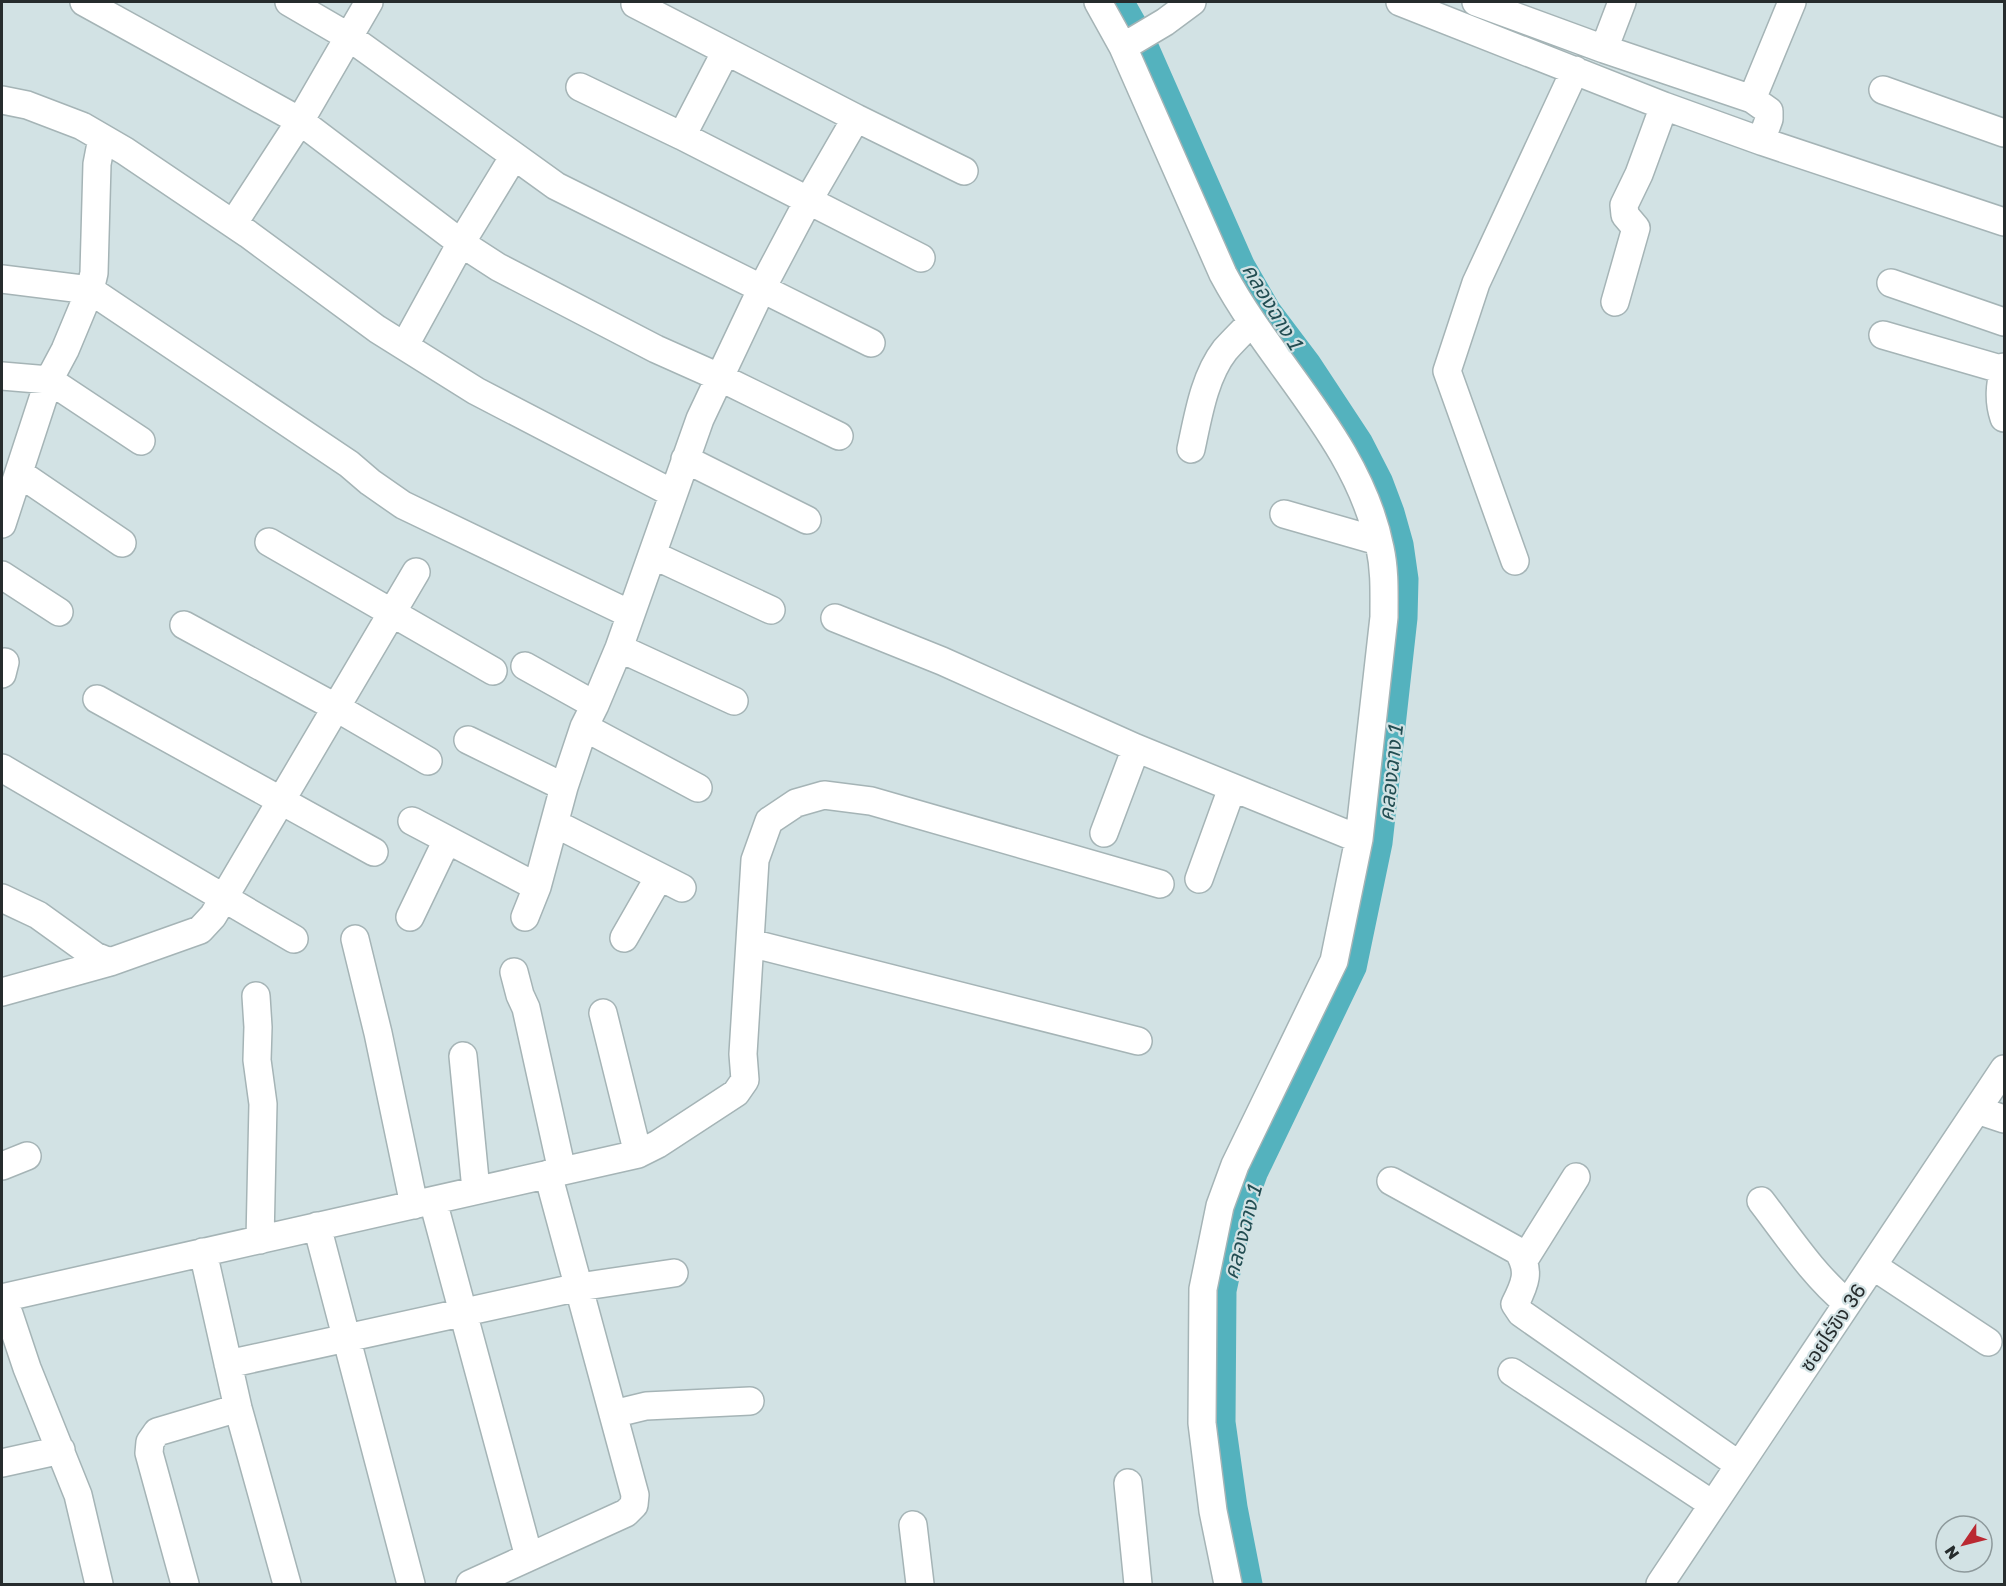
<svg xmlns="http://www.w3.org/2000/svg" width="2006" height="1586" font-family="'Golos Text','Noto Sans Thai',sans-serif">
<style>
.lines{fill:none;stroke-linecap:round;stroke-linejoin:round}
.canal{stroke:#54b2be;stroke-width:21}
.minor-casing{stroke:#a5b4b6;stroke-width:30}
.minor{stroke:#fff;stroke-width:27}
.labels{text-anchor:middle;dominant-baseline:central;stroke-width:4.5;stroke-linejoin:round;paint-order:stroke}
.street-label{font-size:20px;fill:#262c2d;stroke:#d2e2e4}
.water-label{font-size:21px;font-style:italic;fill:#224d52;stroke:#d2e2e4}
</style>
<rect width="100%" height="100%" fill="#d2e2e4"/>
<g class="lines">
<!-- canal -->
<path class="canal" d="M 1124,2 L 1144,37 L 1244,264 L 1270,309 L 1310,362 L 1362,441 L 1382,480 L 1394,512 L 1403,544 L 1408,579 L 1407,618 L 1382,843 L 1356,968 L 1257,1174 L 1243,1212 L 1226,1291 L 1225,1422 L 1237,1507 L 1252,1584"/>
<!-- minor casing -->
<g class="minor-casing">
<path id="minor" d="M 84,2 L 300,121 L 461,243 L 498,267 L 656,349 L 721,378 L 839,436
M 289,2 L 349,37 L 556,186 L 871,343
M 1098,2 L 1123,47 L 1223,274 C 1272,366 1359,442 1380,548 C 1385,571 1384,593 1384,617 L 1359,839 L 1334,961 L 1235,1165 L 1220,1206 L 1203,1289 L 1202,1423 L 1213,1511 L 1228,1584
M 1400,2 L 1664,106 L 1761,141 L 2004,222
M 1476,2 L 1604,49 L 1752,99 L 1769,111 L 1769,119 L 1761,141
M 635,4 L 856,118
M 1123,47 L 1165,22 L 1192,2
M 1604,49 L 1622,2
M 580,87 L 682,136 L 921,258
M 1883,90 L 2004,133
M 1752,99 L 1792,2
M 2,100 L 27,105 L 82,126 L 125,151 L 248,234 L 377,329 L 476,391 L 672,493
M 682,136 L 726,51
M 233,224 L 300,121 L 369,2
M 2,279 L 90,290 L 349,464 L 370,482 L 403,505 L 630,614
M 1891,283 L 2004,322
M 1615,302 L 1636,228 L 1625,215 L 1624,205 L 1639,174 L 1664,106
M 1883,335 L 2004,370
M 405,345 L 461,243 L 514,156
M 2004,367 C 2000,385 1998,400 2004,418
M 2,376 L 49,380 L 141,441
M 1191,449 C 1198,417 1204,377 1225,350 C 1233,341 1242,332 1251,323
M 685,459 L 807,520
M 19,473 L 122,543
M 1284,514 L 1378,541
M 2,524 L 49,380 L 65,350 L 90,290 L 94,273 L 97,164 L 102,138
M 269,542 L 493,671
M 653,555 L 771,610
M 1515,561 L 1447,371 L 1476,283 L 1575,70
M 2,575 L 59,612
M 835,618 L 942,661 L 1136,748 L 1359,839
M 184,625 L 337,708 L 428,761
M 619,648 L 734,701
M 525,666 L 595,705
M 2,674 L 5,662
M 97,699 L 374,852
M 584,727 L 698,788
M 468,740 L 564,787
M 2,768 L 294,939
M 412,821 L 537,887
M 556,824 L 682,888
M 1104,833 L 1136,748
M 1199,879 L 1232,788
M 2,898 L 38,915 L 95,956 L 110,962 L 200,930 L 213,916 L 416,572
M 410,917 L 447,840
M 525,917 L 537,887 L 564,787 L 584,727 L 595,705 L 619,648 L 700,419 L 762,288 L 808,201 L 856,118 L 964,171
M 624,938 L 659,877
M 355,939 L 378,1033 L 414,1205
M 750,943 L 1138,1041
M 514,972 L 520,995 L 526,1008 L 562,1171
M 2,992 L 110,962
M 256,996 L 258,1027 L 257,1060 L 263,1104 L 260,1240
M 603,1013 L 638,1154
M 463,1056 L 476,1190
M 1977,1110 L 2004,1119
M 2,1166 L 27,1156
M 1391,1181 L 1518,1251 C 1531,1271 1525,1284 1515,1304 L 1521,1313 L 1739,1465
M 433,1201 L 529,1557
M 1761,1201 C 1788,1236 1813,1275 1847,1303
M 317,1226 L 411,1584
M 203,1252 L 238,1408 L 287,1584
M 1524,1260 L 1576,1177
M 1873,1266 L 1988,1342
M 2,1298 L 638,1154 L 658,1144 L 736,1093 L 745,1080 L 743,1054 L 755,860 L 769,821 L 796,803 L 824,795 L 871,801 L 1160,884
M 9,1314 L 27,1368 L 78,1495 L 99,1584
M 228,1364 L 579,1287 L 674,1273
M 1512,1372 L 1712,1504
M 613,1414 L 646,1406 L 750,1401
M 2,1463 L 61,1450
M 1128,1483 L 1138,1584
M 913,1525 L 920,1584
M 185,1584 L 149,1453 L 150,1442 L 157,1432 L 238,1408
M 470,1584 L 626,1513 L 634,1505 L 635,1495 L 548,1174
M 1660,1584 L 2004,1069"/>
</g>
<!-- minor -->
<use href="#minor" class="minor"/>
</g>
<g class="labels">
<!-- street labels -->
<g class="street-label">
<text transform="translate(1832 1327) rotate(-56)">ซอยไร่ขิง 36</text>
</g>
<!-- water labels -->
<g class="water-label">
<text transform="translate(1273 306) rotate(59)">คลองฉาง 1</text>
<text transform="translate(1390 773) rotate(-84)">คลองฉาง 1</text>
<text transform="translate(1242 1232) rotate(-75)">คลองฉาง 1</text>
</g>
</g>
<!-- border -->
<rect width="2006" height="1586" fill="none" stroke="#262c2d" stroke-width="6"/>
<!-- north arrow -->
<g transform="translate(1964 1544) rotate(235)"><circle r="28" fill="#d2e2e4" stroke="#8d999b" stroke-width="1.5"/>
<path d="M0-4.5L10 22L0 15L-10 22Z" fill="#ba2932"/>
<text y="-9" font-size="16" font-weight="bold" text-anchor="middle" fill="#262c2d">N</text>
</g>
</svg>
